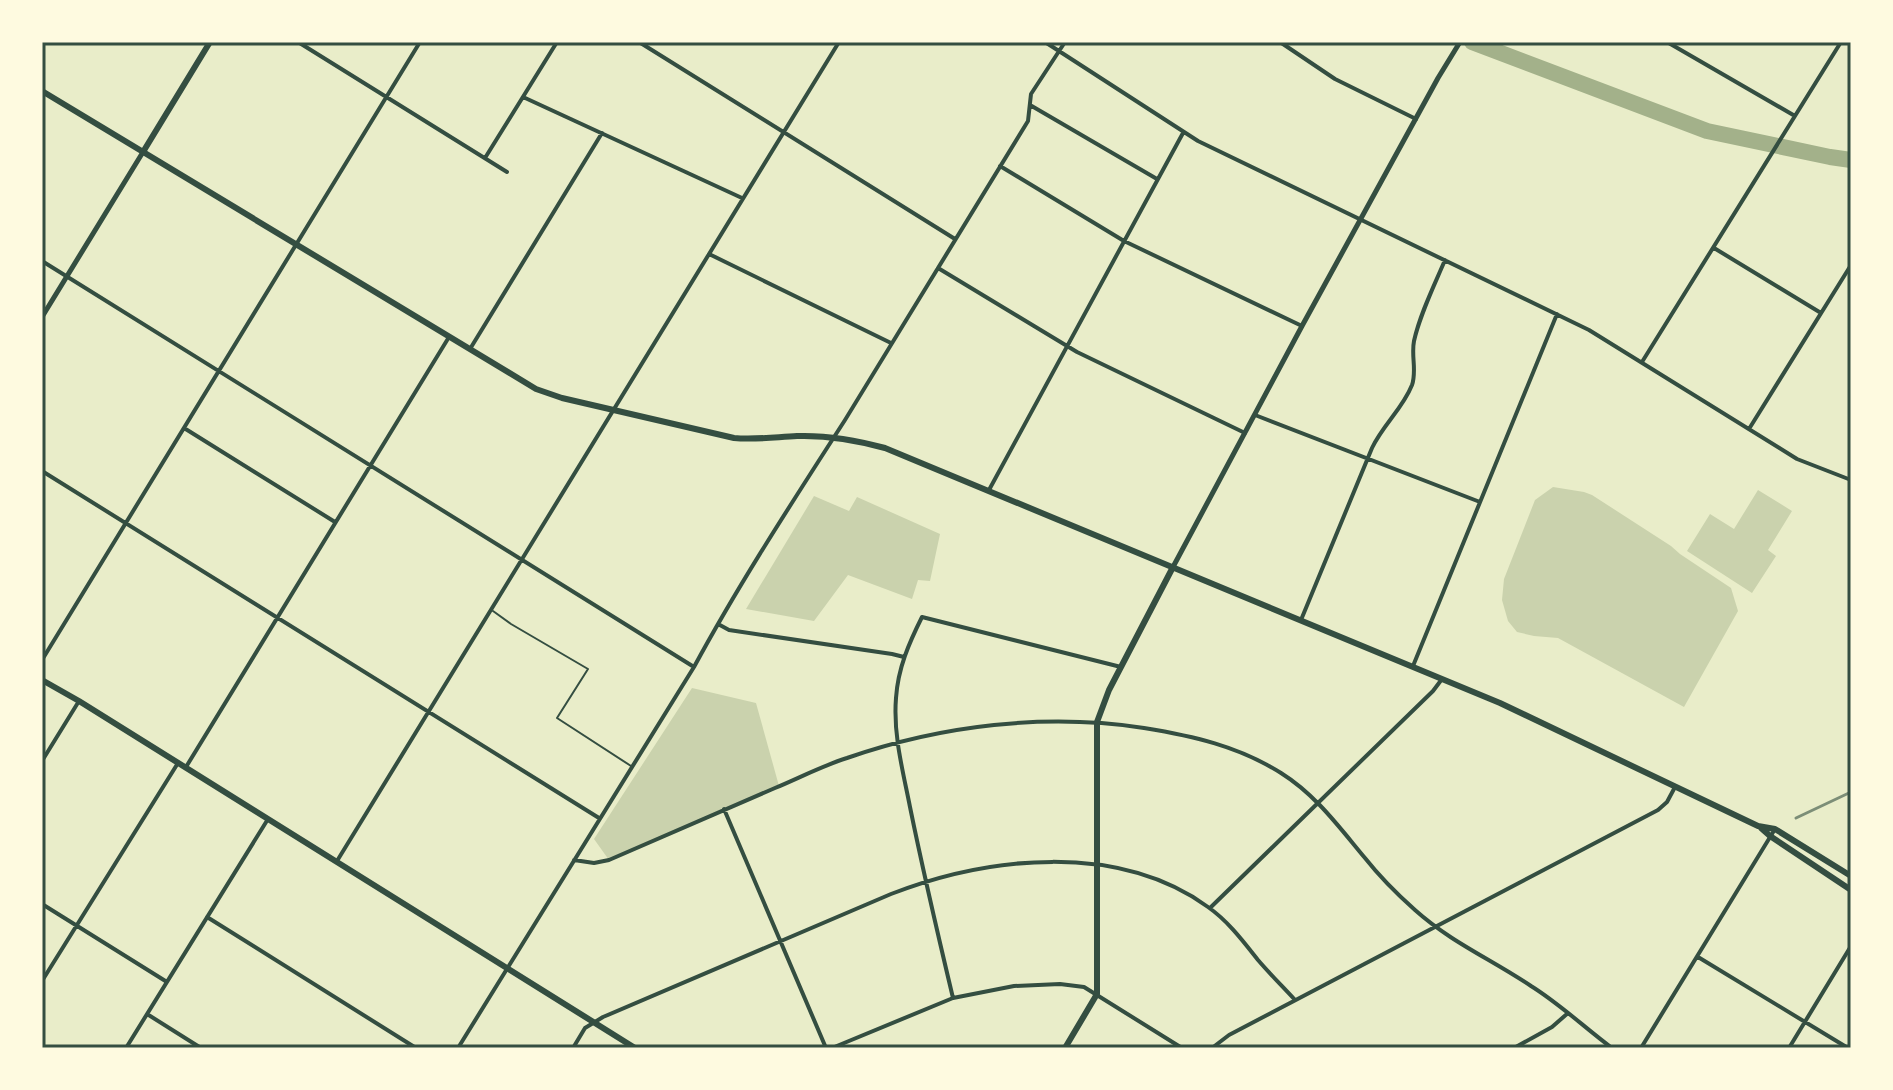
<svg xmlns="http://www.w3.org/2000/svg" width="1893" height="1090" font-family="Spectral,serif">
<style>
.green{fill:#cad2ad}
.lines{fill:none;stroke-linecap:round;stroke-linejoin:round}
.river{stroke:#a3b18a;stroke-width:16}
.service{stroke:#344e41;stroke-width:2}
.minor{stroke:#344e41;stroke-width:4}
.tertiary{stroke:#344e41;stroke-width:5}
.secondary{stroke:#344e41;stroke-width:6}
.primary{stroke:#344e41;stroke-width:6}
.rail{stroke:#7c8e77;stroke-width:3}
.neatline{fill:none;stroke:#344e41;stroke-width:3}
</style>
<rect width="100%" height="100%" fill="#e9edc9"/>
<!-- green -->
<path class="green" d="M 1553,487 L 1584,492 L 1592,495 L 1671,546 L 1680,554 L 1731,588 L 1738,611 L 1684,707 L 1558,638 L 1534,636 L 1517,632 L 1508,621 L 1502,600 L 1504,579 L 1535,500 Z
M 1758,490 L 1792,511 L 1768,550 L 1776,556 L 1752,593 L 1687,551 L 1710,514 L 1734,529 Z
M 814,496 L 849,511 L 857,497 L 940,534 L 930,581 L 918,580 L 912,599 L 848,575 L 814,621 L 746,609 Z
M 692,688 L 756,703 L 779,786 L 609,860 L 594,839 Z"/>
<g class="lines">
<!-- river -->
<path class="river" d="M 1472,42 L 1707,131 L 1830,157 L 1851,160"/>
<!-- service -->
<path class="service" d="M 493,611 L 511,624 L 588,669 L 557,718 L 631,766"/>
<!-- minor -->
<path class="minor" d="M 298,42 L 507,172
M 639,42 L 955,239
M 1045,42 L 1198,141 L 1589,330 L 1797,459 L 1851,480
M 1280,42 L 1335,79 L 1416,119
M 1667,42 L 1795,116
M 523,97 L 742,198
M 1030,105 L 1157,179
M 485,158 L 557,42
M 1000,166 L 1124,241 L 1302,326
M 1714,248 L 1821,313
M 709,254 L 891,343
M 42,261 L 694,667
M 938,268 L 1077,352 L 1245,433
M 470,349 L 602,133
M 1642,362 L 1841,42
M 1255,415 L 1480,502
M 184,428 L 335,522
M 1749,429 L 1851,265
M 42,471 L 599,818
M 989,490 L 1183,133
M 1301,620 L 1372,448 C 1383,425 1403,408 1412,385 C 1417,371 1411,356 1414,341 C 1420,314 1434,286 1445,260
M 718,624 L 729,630 L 892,654 L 904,657
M 42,660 L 420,42
M 1413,666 L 1557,314
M 42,761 L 79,701
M 186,767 L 449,337
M 724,809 L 826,1048
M 574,860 L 594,863 L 609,860 C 664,836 719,812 775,788 C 799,778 822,766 847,758 C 942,725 1045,713 1144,728 C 1193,736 1238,746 1281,773 C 1316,795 1339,827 1365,858 C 1380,877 1397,894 1415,910 C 1452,943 1491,959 1531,986 C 1560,1004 1585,1028 1612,1048
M 337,861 L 839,42
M 42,904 L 167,982
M 1211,907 L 1433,691 L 1442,679
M 207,917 L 416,1048
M 1698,957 L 1848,1048
M 42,981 L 178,763
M 953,998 C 938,935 923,871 910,807 C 903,771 893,735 896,698 C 898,668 909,643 922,617 L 1121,667
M 147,1014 L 201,1048
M 42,1046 L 45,1048
M 126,1048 L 268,819
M 458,1048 L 694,667 C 740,582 793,501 845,420 L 1028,121 L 1031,94 L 1065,42
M 573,1048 L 585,1028 L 603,1017 L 891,894 C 989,856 1118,842 1208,907 C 1228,921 1243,941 1258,960 C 1270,974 1283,987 1295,1000
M 832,1048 L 953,998 L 1014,986 L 1060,984 L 1084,987 L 1182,1048
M 1212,1048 L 1229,1035 L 1658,810 L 1667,802 L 1675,787
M 1514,1048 L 1552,1027 L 1568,1013
M 1641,1048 L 1775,829
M 1789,1048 L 1851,946"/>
<!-- tertiary -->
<path class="tertiary" d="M 42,317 L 143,152
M 1173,567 L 1302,326 L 1438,78 L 1460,42"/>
<!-- secondary -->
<path class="secondary" d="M 143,152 L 210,42
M 42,680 L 79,701 L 635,1048
M 1065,1048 L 1097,994 L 1097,722 L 1109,690 L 1173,567"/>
<!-- primary -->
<path class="primary" d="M 42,91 L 536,389 L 562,398 L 734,438 C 755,440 776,437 797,436 C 827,435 856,440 885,448 L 1500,703 L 1758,826 L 1775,829 L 1851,876
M 1761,828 L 1770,836 L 1851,890"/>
<!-- rail -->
<path class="rail" d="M 1796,818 L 1851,792"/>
</g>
<!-- border -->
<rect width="1893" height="1090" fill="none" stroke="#fefae0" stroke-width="88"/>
<rect x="44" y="44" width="1805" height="1002" class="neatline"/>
</svg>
